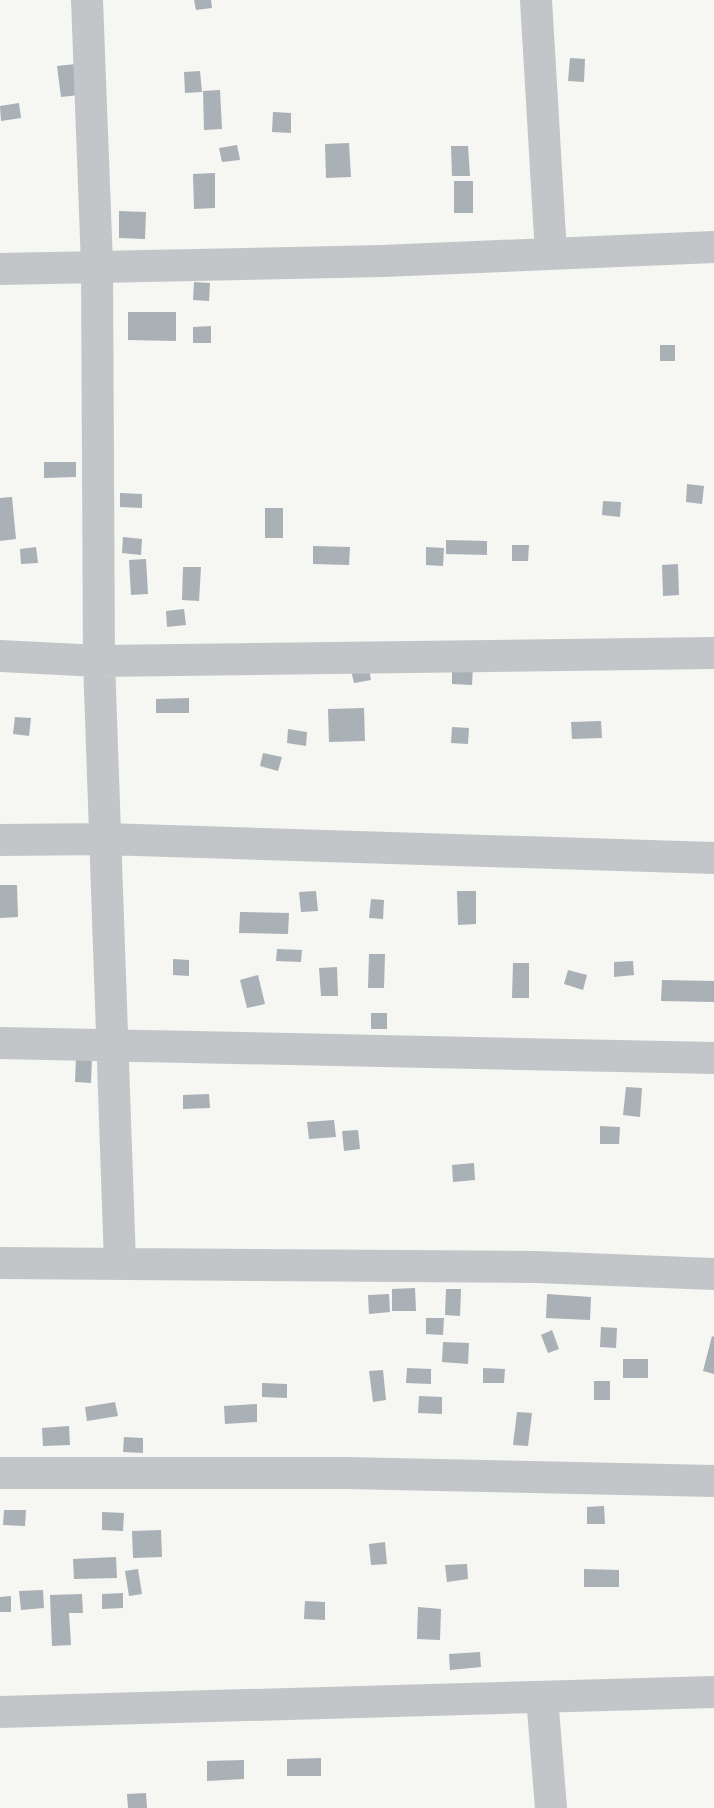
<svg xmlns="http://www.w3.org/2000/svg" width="714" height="1808" font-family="Overpass,sans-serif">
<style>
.building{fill:#a9b0b6}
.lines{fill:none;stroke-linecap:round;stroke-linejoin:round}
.minor{stroke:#c2c6c9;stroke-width:32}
</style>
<rect width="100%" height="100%" fill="#f6f6f3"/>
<!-- building -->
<path class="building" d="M 194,0 L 211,0 L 212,8 L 196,10 Z
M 570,58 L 585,59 L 584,82 L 568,81 Z
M 76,64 L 79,95 L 61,97 L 57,66 Z
M 200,71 L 202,92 L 185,93 L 184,72 Z
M 220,90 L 222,129 L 204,130 L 203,91 Z
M 19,103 L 21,118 L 1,121 L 0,106 Z
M 273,112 L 291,113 L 291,133 L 272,132 Z
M 349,143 L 351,177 L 326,178 L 325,144 Z
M 237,145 L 240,160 L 222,162 L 219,148 Z
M 451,146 L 468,146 L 470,176 L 452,176 Z
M 215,173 L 215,208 L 194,209 L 193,174 Z
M 454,181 L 473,181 L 473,213 L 454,213 Z
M 119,211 L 146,212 L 145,239 L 119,238 Z
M 194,282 L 210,283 L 209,301 L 193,300 Z
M 128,312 L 176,312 L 176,341 L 128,340 Z
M 211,326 L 211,343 L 193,343 L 193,327 Z
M 660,345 L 675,345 L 675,361 L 660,361 Z
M 44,462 L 76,462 L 76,477 L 44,478 Z
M 687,484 L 704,486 L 702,504 L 686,502 Z
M 120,493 L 142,494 L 142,508 L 120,507 Z
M 12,497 L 16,539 L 0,541 L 0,498 Z
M 603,501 L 621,502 L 620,517 L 602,515 Z
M 265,508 L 283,508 L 283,538 L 265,538 Z
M 123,537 L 142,539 L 141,555 L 122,553 Z
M 446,540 L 487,541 L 487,555 L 446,554 Z
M 512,545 L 529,545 L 528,561 L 512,561 Z
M 313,546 L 350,547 L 349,565 L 313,564 Z
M 36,547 L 38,563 L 21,564 L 20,549 Z
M 426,547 L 444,548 L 443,566 L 426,565 Z
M 146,559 L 148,594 L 131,595 L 129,560 Z
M 678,564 L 679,595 L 663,596 L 662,565 Z
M 183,567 L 201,567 L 199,601 L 182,600 Z
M 184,609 L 186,625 L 167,627 L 166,611 Z
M 367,659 L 371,680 L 354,683 L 349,662 Z
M 452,665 L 473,665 L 472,685 L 452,684 Z
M 189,698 L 189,713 L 156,713 L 156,699 Z
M 364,708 L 365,741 L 329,742 L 328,709 Z
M 15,717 L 31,718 L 29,736 L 13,734 Z
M 601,721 L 602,738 L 572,739 L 571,722 Z
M 452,727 L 469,728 L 468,744 L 451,743 Z
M 288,729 L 307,732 L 306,746 L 287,743 Z
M 263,753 L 282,757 L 278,771 L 260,766 Z
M 0,885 L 17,885 L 18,917 L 0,918 Z
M 316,891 L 318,911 L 301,912 L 299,892 Z
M 457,891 L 476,891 L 476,924 L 458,925 Z
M 371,899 L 384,900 L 383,919 L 369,918 Z
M 240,912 L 289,913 L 288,934 L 239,933 Z
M 277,949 L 302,950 L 301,962 L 276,961 Z
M 369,954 L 385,954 L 384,988 L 368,988 Z
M 173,959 L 189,960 L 189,976 L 173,975 Z
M 633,961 L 634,975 L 614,977 L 614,962 Z
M 513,963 L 529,963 L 529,998 L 512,998 Z
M 337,967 L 338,996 L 321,996 L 319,968 Z
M 568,970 L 587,975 L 583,990 L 564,984 Z
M 258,975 L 265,1004 L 247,1008 L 240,980 Z
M 662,980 L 714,981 L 714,1002 L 661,1001 Z
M 371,1013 L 387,1013 L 387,1029 L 371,1029 Z
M 76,1056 L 92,1057 L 91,1083 L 75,1082 Z
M 626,1087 L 642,1088 L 640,1117 L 623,1115 Z
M 209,1094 L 210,1108 L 183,1109 L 183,1095 Z
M 334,1120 L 336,1137 L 309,1139 L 307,1122 Z
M 600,1126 L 620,1127 L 619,1144 L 600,1144 Z
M 358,1130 L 360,1149 L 344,1151 L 342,1131 Z
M 474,1163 L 475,1180 L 453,1182 L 452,1165 Z
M 415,1288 L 416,1311 L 392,1311 L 392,1289 Z
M 446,1289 L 461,1289 L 460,1316 L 445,1315 Z
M 389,1294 L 390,1312 L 369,1314 L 368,1295 Z
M 547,1294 L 591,1297 L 590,1320 L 546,1318 Z
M 426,1318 L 444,1318 L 443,1335 L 426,1334 Z
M 601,1327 L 617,1328 L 616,1348 L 600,1347 Z
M 552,1330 L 559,1349 L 548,1353 L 541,1335 Z
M 712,1336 L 714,1337 L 714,1374 L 703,1371 Z
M 443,1342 L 469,1343 L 468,1364 L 442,1362 Z
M 623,1359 L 648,1359 L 648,1378 L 623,1378 Z
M 407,1368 L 431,1369 L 431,1384 L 406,1383 Z
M 483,1368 L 505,1369 L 504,1383 L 483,1383 Z
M 383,1370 L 386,1400 L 373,1402 L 369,1371 Z
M 594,1381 L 610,1381 L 610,1400 L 594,1400 Z
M 262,1383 L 287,1384 L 287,1398 L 262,1397 Z
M 419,1396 L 442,1397 L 442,1414 L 418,1413 Z
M 115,1402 L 118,1416 L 87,1421 L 85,1407 Z
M 257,1404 L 257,1422 L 225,1424 L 224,1406 Z
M 517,1412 L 532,1413 L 528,1446 L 513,1445 Z
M 69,1426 L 70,1445 L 43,1446 L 42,1428 Z
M 124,1437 L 143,1438 L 143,1453 L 123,1452 Z
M 604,1506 L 605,1524 L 587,1524 L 587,1507 Z
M 4,1510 L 26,1510 L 25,1526 L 3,1525 Z
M 102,1512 L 124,1513 L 123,1531 L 102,1530 Z
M 161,1530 L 162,1557 L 133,1558 L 132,1531 Z
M 385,1542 L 387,1564 L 371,1565 L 369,1544 Z
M 116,1557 L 117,1578 L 74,1579 L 73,1559 Z
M 467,1564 L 468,1579 L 447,1582 L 445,1565 Z
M 138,1569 L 142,1594 L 129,1596 L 125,1571 Z
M 584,1569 L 619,1570 L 619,1587 L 584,1587 Z
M 43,1590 L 44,1608 L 21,1610 L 19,1591 Z
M 123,1593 L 123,1608 L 102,1609 L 102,1594 Z
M 82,1594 L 83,1613 L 69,1613 L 71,1645 L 52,1646 L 50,1595 Z
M 11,1596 L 11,1612 L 0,1612 L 0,1597 Z
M 305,1601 L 325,1602 L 325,1620 L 304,1619 Z
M 418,1607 L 441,1609 L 440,1640 L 417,1639 Z
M 480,1652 L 481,1667 L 450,1670 L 449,1654 Z
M 321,1758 L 321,1776 L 287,1776 L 287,1759 Z
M 244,1760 L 244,1779 L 207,1781 L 207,1761 Z
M 146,1793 L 147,1808 L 128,1808 L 127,1794 Z"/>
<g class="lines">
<!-- minor -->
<path class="minor" d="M 87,0 L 97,265 L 99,661 L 120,1263
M 536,0 L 551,254
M 0,269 L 383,261 L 714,247
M 0,656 L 99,661 L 714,653
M 0,840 L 105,839 L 714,858
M 0,1043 L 714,1058
M 0,1263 L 536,1267 L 714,1274
M 0,1473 L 345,1473 L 714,1481
M 542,1697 L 551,1808
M 0,1712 L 714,1692"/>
</g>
</svg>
